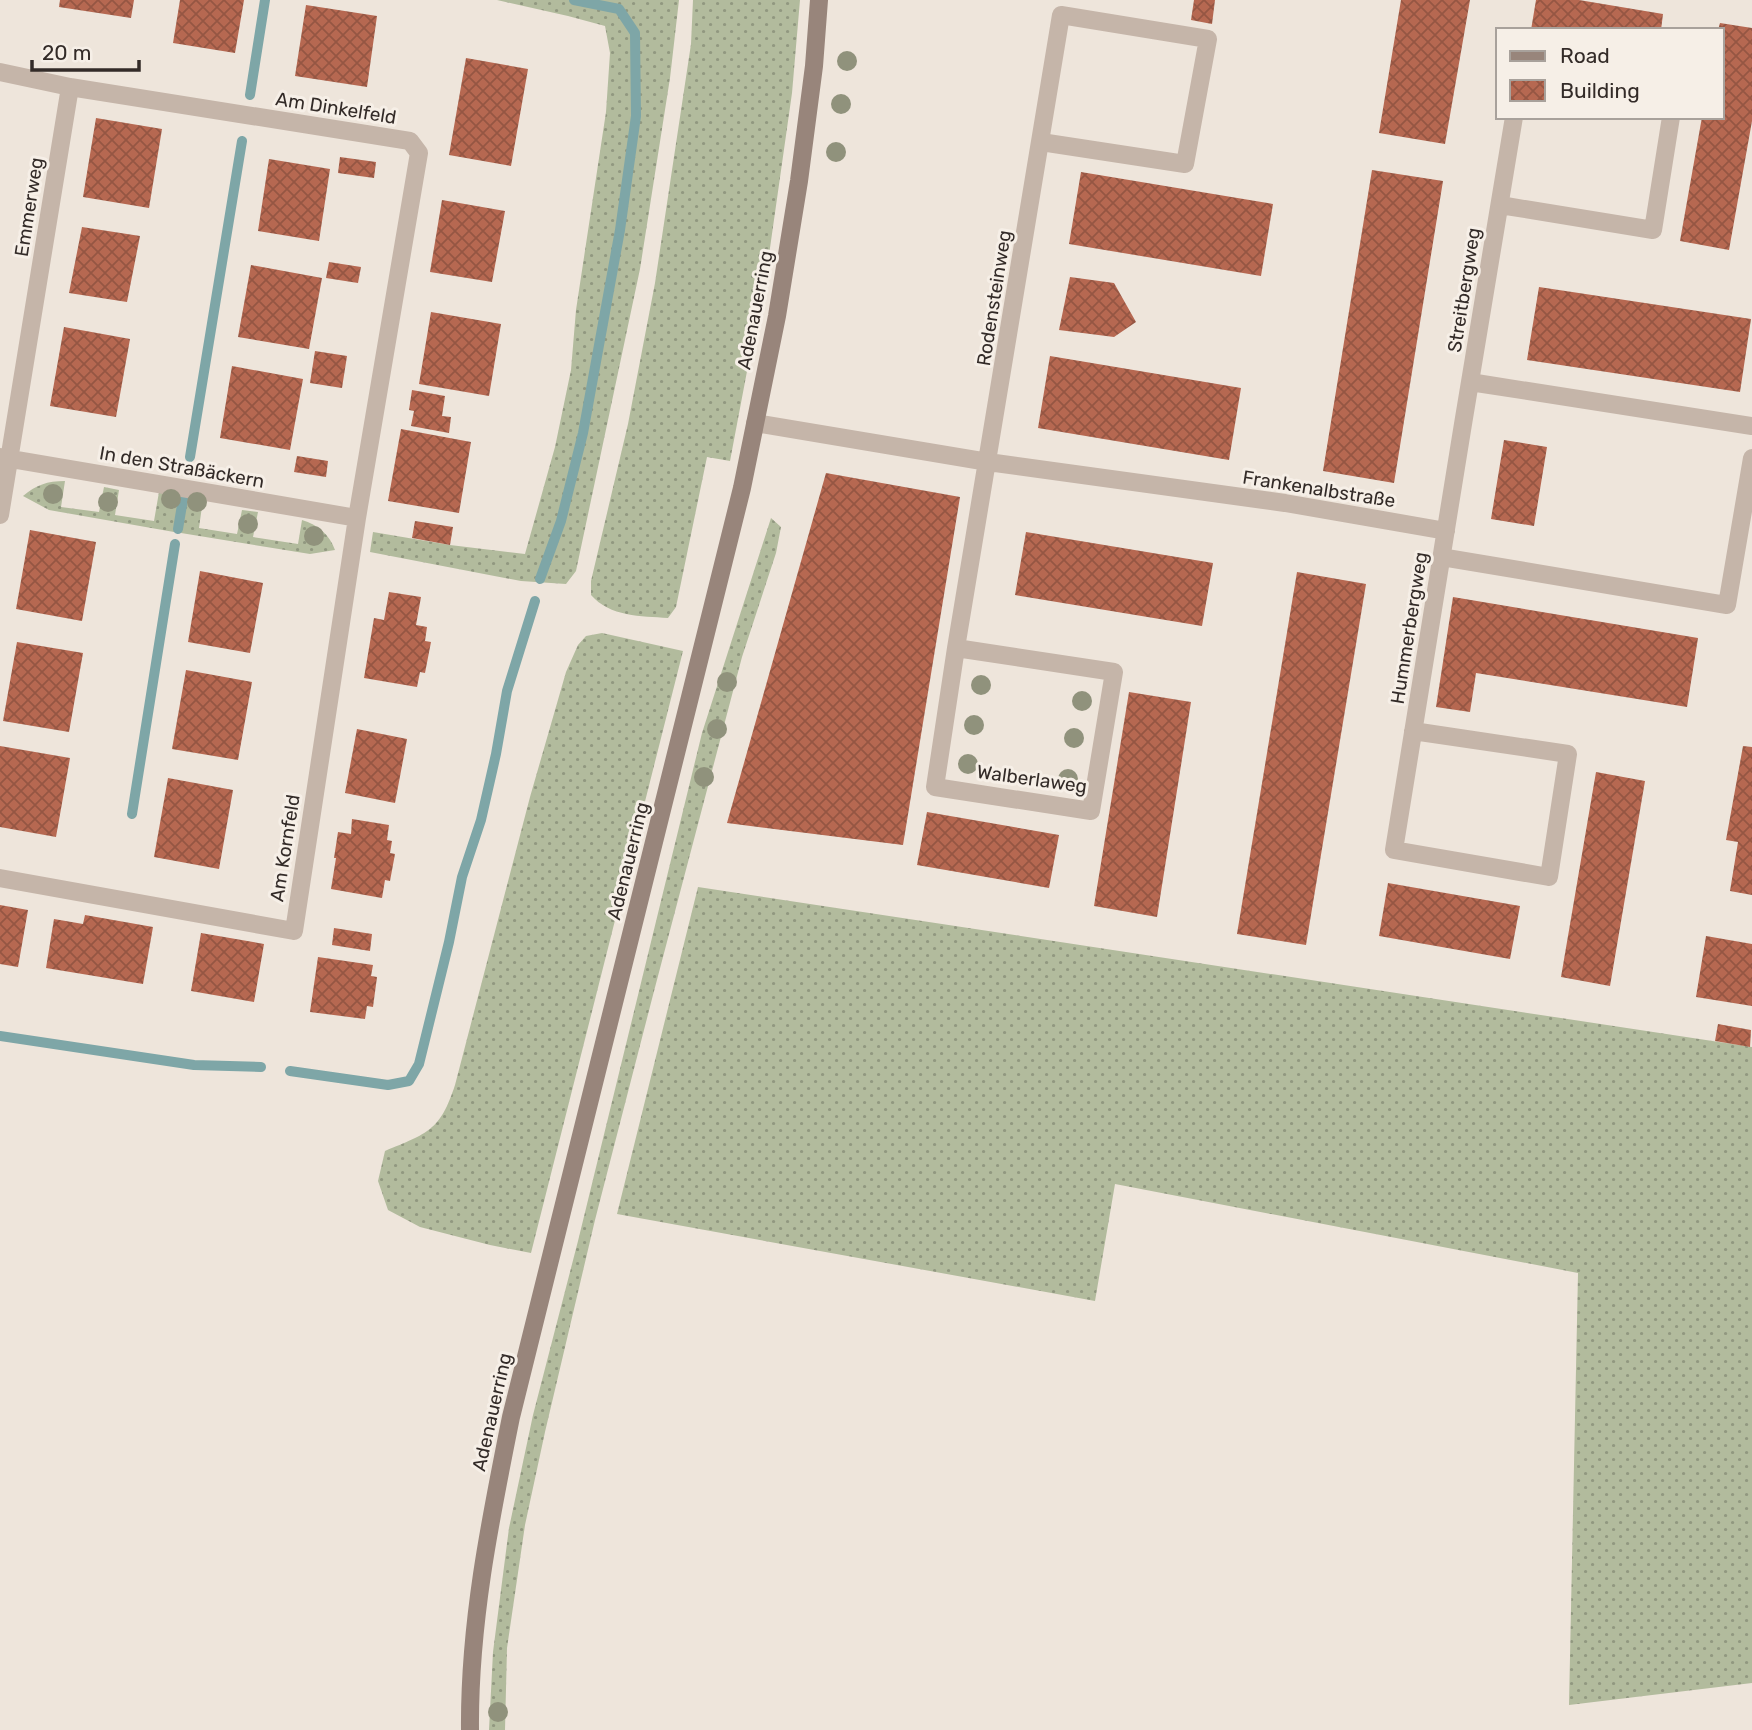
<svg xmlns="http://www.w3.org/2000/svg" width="1752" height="1730" font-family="Rubik,sans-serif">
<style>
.grass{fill:url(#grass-dots)}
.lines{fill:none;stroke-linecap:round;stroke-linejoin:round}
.stream{stroke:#7ea6a7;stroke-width:10}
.building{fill:url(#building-cross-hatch)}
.street{stroke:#c5b5a9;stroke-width:18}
.secondary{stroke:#98857b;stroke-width:18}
.tree{fill:#90927c}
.labels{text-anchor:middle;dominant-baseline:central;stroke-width:6;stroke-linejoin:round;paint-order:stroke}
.street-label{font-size:19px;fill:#332b28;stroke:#f6efe7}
</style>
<defs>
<pattern id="grass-dots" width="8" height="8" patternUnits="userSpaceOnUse" patternTransform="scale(1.75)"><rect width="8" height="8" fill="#b2bb9d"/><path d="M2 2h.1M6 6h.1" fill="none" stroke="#919880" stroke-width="1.8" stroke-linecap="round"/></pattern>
<pattern id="building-cross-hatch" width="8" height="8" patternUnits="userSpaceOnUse" patternTransform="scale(1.75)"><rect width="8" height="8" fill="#b66851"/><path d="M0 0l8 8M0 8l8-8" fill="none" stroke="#955643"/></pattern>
</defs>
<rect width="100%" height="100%" fill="#eee5db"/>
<!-- grass -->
<path class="grass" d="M 497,0 L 679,0 L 670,78 L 640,269 L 576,571 L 566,584 L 521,581 L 370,552 L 373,532 L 450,545 L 525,554 L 555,447 L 571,370 L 576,310 L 606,112 L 610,53 L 605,26 L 568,16 Z
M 693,0 L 800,0 L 792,93 L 769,255 L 730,461 L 707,457 L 676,607 L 668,618 C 641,616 610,617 591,595 L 591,581 L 628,424 L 655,283 L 691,44 Z
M 65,481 L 61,507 L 99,512 L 104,487 L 119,490 L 115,515 L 154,521 L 159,492 L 180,493 L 174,532 L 49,510 L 23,496 C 36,485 47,481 65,481 Z
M 187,494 L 203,499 L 199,528 L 237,534 L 242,510 L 258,512 L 253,537 L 298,544 L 302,520 C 318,525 329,534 335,550 L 310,554 L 181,533 Z
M 771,518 L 781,527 L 776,553 L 742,657 L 653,995 L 595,1220 L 545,1432 L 525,1525 L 507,1648 L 505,1730 L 489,1730 L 493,1652 L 509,1528 L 533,1415 L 578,1241 L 702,733 Z
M 602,633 L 683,651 L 531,1253 L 490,1245 L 420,1227 L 388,1210 L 378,1181 L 385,1151 C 428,1133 440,1131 455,1085 L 530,797 L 566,672 L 578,645 L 586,636 Z
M 698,887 L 1752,1047 L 1752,1683 L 1569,1705 L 1578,1273 L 1115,1184 L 1095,1301 L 617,1214 Z"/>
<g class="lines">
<!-- stream -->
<path class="stream" d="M 250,95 L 265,0
M 190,457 L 242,141
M 178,529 L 183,499
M 540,579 L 561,521 L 583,433 L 620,230 L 636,116 L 635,33 L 619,9 L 574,0
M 132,814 L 175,544
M 0,1036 L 194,1065 L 261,1067
M 290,1071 L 388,1085 L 409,1081 L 419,1064 L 449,942 L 462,877 L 481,820 L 496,754 L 507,691 L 535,601"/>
</g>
<!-- building -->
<path class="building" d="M 60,0 L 134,0 L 131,18 L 59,7 Z
M 180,0 L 244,0 L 235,53 L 173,43 Z
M 1194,0 L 1215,0 L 1212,24 L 1191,20 Z
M 1401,0 L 1470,0 L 1445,144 L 1379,133 Z
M 1536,0 L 1579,0 L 1663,14 L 1661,30 L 1531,30 Z
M 306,5 L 377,16 L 367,87 L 295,76 Z
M 1720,23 L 1752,28 L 1752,121 L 1729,250 L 1680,241 L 1702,117 L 1722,117 L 1722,30 L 1718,30 Z
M 466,58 L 528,69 L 511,166 L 449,155 Z
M 96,118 L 162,129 L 149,208 L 83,197 Z
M 340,157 L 376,162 L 374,178 L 338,173 Z
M 269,159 L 330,169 L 319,241 L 258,231 Z
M 1372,170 L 1443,181 L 1394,483 L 1323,471 Z
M 1081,172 L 1273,204 L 1261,276 L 1069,244 Z
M 442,200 L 505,211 L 492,282 L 430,272 Z
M 82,227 L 140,236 L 127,302 L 69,293 Z
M 329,262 L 361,267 L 358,283 L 326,278 Z
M 251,265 L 322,278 L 309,349 L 238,337 Z
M 1070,277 L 1114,283 L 1136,322 L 1114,337 L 1059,330 Z
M 1539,287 L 1751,319 L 1740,392 L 1527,360 Z
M 431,312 L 501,324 L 489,396 L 419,384 Z
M 64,327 L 130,339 L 116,417 L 50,406 Z
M 315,351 L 347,356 L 342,388 L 310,383 Z
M 1050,356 L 1241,388 L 1229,460 L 1038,428 Z
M 232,366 L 303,379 L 290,450 L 220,438 Z
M 412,390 L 445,396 L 442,416 L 451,417 L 449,433 L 411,426 L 414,411 L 409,410 Z
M 401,429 L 471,442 L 459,513 L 388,501 Z
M 1504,440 L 1547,447 L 1534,526 L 1491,519 Z
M 297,456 L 328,461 L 326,477 L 294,472 Z
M 826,473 L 960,497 L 903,845 L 727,823 Z
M 415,521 L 453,527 L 450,545 L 412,538 Z
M 30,530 L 96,542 L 82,621 L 16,609 Z
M 1026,532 L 1213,563 L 1202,626 L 1015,595 Z
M 200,571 L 263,583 L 250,653 L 188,642 Z
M 1297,572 L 1366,584 L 1306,945 L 1237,934 Z
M 389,592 L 421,597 L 416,625 L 427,627 L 425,641 L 431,642 L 425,673 L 420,672 L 417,687 L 364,678 L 374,618 L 384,620 Z
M 1453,597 L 1698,638 L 1687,707 L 1476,673 L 1470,712 L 1436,707 Z
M 17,642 L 83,653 L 69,732 L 3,721 Z
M 186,670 L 252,682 L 238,760 L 172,749 Z
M 1129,692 L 1191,702 L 1157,917 L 1094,906 Z
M 357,729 L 407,739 L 395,803 L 345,793 Z
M 0,746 L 70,758 L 56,837 L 0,827 Z
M 1743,746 L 1752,747 L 1752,895 L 1730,891 L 1738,842 L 1726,840 Z
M 1596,772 L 1645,781 L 1610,986 L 1561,977 Z
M 168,778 L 233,790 L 219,869 L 154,857 Z
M 927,812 L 1059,835 L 1049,888 L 917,865 Z
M 352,819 L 389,825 L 387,840 L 392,841 L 390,853 L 395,854 L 390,881 L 385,880 L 382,898 L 331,889 L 336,858 L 334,858 L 338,832 L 351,834 Z
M 1388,883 L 1520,906 L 1510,959 L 1379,936 Z
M 0,905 L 28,910 L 18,967 L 0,964 Z
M 85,915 L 153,927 L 143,984 L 46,968 L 54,919 L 83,924 Z
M 334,928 L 372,934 L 370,951 L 332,945 Z
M 201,933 L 264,944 L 254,1002 L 191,991 Z
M 1706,936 L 1752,944 L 1752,1006 L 1696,997 Z
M 318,957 L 373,965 L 371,976 L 377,977 L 373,1007 L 367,1006 L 365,1019 L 310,1012 Z
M 1718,1024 L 1751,1030 L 1750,1047 L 1715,1041 Z"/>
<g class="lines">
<!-- street -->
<path class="street" d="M 0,72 L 70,87 L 410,141 L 419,153 L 357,518 L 294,931 L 0,878
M 1500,205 L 1653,230 L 1671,117
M 1470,382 L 1752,426
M 755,423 L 988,462 L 1285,503 L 1446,531
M 0,457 L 357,518
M 0,515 L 70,87
M 1442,557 L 1727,605 L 1752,458
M 956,648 L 1114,672 L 1091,811 L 935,787 L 956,648 L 1061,15 L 1208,39 L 1185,164 L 1041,142
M 1413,731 L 1568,754 L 1549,877 L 1394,850 C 1433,606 1473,361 1514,117"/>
<!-- secondary -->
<path class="secondary" d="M 470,1730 C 469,1624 490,1521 511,1417 L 742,488 L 777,316 L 799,181 L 814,66 L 819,0"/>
</g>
<!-- trees -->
<g class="tree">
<circle cx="847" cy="61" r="10"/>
<circle cx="841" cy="104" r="10"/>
<circle cx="836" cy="152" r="10"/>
<circle cx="53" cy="494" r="10"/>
<circle cx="171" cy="499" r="10"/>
<circle cx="108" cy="502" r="10"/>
<circle cx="197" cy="502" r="10"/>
<circle cx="248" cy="524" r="10"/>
<circle cx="314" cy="536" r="10"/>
<circle cx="727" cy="682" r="10"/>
<circle cx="981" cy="685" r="10"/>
<circle cx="1082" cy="701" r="10"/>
<circle cx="974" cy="725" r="10"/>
<circle cx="717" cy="729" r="10"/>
<circle cx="1074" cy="738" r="10"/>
<circle cx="968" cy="764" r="10"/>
<circle cx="704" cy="777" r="10"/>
<circle cx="1068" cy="779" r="10"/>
<circle cx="498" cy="1712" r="10"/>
</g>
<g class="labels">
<!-- street labels -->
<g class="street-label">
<text transform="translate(336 108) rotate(9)">Am Dinkelfeld</text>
<text transform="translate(29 207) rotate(-81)">Emmerweg</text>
<text transform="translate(1464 290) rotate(-81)">Streitbergweg</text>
<text transform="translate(994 298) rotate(-81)">Rodensteinweg</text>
<text transform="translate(755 310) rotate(-79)">Adenauerring</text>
<text transform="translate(182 467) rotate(10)">In den Straßäckern</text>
<text transform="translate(1319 489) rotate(9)">Frankenalbstraße</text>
<text transform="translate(1409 628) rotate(-81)">Hummerbergweg</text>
<text transform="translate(1032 779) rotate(8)">Walberlaweg</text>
<text transform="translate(285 848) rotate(-81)">Am Kornfeld</text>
<text transform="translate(628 861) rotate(-76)">Adenauerring</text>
<text transform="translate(492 1412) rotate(-77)">Adenauerring</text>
</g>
</g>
<!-- legend -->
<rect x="1496" y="28" width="228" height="91" fill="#f6efe7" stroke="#a8a19b" stroke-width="2"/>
<rect x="1510" y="51" width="35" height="10" fill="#98857b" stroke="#a8a19b" stroke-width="2"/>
<text x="1560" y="63" font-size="21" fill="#332b28">Road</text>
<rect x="1510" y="80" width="35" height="21" fill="url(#building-cross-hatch)" stroke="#a8a19b" stroke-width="2"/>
<text x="1560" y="98" font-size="21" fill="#332b28">Building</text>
<!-- scale -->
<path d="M32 60v10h107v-10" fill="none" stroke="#332b28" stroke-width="3.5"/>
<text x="42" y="60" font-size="21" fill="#332b28" stroke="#f6efe7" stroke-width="5" paint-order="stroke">20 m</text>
</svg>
